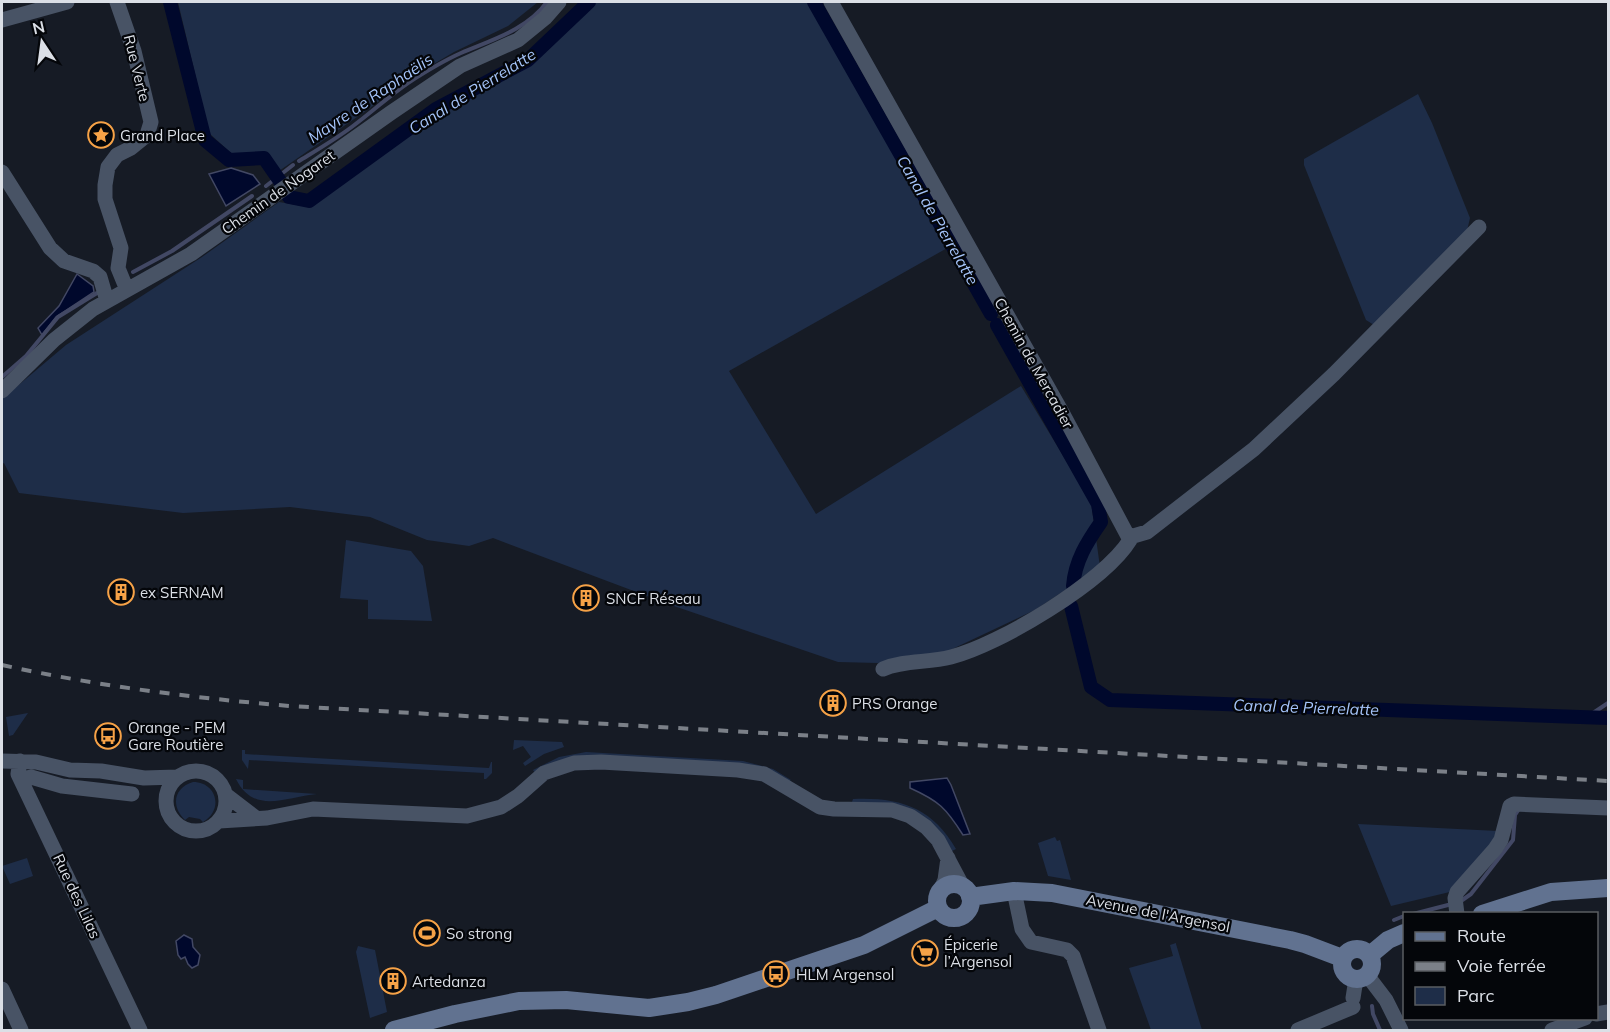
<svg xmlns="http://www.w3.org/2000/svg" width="1610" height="1032" font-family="Mulish,sans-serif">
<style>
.green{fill:#1e2d48}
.water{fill:#00082c;stroke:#424864;stroke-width:1.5}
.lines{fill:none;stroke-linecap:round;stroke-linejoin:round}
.stream{stroke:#424864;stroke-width:4}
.canal{stroke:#00082c;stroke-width:14}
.street{stroke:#485365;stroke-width:15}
.secondary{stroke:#617290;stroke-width:18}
.rail{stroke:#7b8088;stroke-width:4;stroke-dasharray:10 10;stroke-linecap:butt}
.labels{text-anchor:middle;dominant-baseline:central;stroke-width:4.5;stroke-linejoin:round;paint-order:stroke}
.street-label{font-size:15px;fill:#dbdfe6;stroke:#04060a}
.poi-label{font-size:15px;fill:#dbdfe6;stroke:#04060a;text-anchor:start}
.water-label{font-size:16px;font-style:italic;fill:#a5c4fa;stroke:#04060a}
</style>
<rect width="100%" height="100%" fill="#161b25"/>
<!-- green -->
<path class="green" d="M 178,2 L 538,2 L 508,26 L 454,52 L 405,81 L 370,108 L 279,171 L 268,153 L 232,154 L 209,133 Z
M 596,2 L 808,2 L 949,247 L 729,371 L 816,514 L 1021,386 L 1091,502 L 1100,567 L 1035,610 L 946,652 L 878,663 L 838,662 L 671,605 L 493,538 L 469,546 L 427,540 L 370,517 L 290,507 L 183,513 L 19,493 L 4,463 L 2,464 L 2,399 L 66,345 L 202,257 L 279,202 L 309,207 L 440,111 L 533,62 Z
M 1418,94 L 1432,123 L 1470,218 L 1467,231 L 1374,325 L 1366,320 L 1304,165 L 1304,159 Z
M 346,540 L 411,551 L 423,566 L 432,621 L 368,619 L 368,600 L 340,598 Z
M 28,713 L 13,735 L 9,736 L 6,717 Z
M 514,740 L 562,742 L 564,747 L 544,754 L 525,766 L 523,763 L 531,757 L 523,746 L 513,750 Z
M 242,750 L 245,750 L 245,754 L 489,768 L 491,762 L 492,762 L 492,773 L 486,779 L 484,779 L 484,773 L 249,760 L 248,769 L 242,760 Z
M 586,752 L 743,761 L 773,769 L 791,780 L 788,782 L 605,756 L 535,773 L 533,770 L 559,757 Z
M 236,779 L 243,780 L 243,789 L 317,794 C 285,797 254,815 236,779 Z
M 193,782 C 217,782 224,810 203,822 L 200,819 L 189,817 L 185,820 C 171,807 173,788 193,782 Z
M 853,799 C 899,797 932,807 956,849 L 952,851 L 943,835 L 852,802 Z
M 1358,824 L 1498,831 L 1491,846 L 1454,891 L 1391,906 Z
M 1055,837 L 1057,841 L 1060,840 L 1071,880 L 1048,876 L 1038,843 Z
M 27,858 L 33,876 L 10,884 L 2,866 Z
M 1176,943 L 1176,944 L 1202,1030 L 1151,1030 L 1129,968 L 1173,956 L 1170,945 Z
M 358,946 L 375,950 L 387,1012 L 370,1018 L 356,952 Z"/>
<!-- water -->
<path class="water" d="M 231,168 L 253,175 L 260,184 L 226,206 L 209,174 Z
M 77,274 L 93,286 L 94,292 L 56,317 L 42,335 L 38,328 L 59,306 Z
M 947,778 L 951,785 L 970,834 L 963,835 C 946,808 939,801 910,788 L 910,782 Z
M 184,935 L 192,939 L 193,947 L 200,955 L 198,965 L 192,968 L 188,964 L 185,957 L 181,959 L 178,955 L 176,941 Z"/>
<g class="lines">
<!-- stream -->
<path class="stream" d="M 299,161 C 317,150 336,139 353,126 C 372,112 389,96 408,83 C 425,72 443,61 461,53 C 491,40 527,30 547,2
M 266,186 L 293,165
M 133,272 L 172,251 L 252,196
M 2,377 L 26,356 L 58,317 L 97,293
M 1587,717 L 1608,703
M 1461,901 L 1471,894 L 1513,840 L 1515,815 L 1519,809
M 1413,914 L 1448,905
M 1394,920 L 1404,916
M 1372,1006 L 1373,1014 L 1380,1030"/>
<!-- canal -->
<path class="canal" d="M 170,2 L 205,140 L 229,160 L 264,158 L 282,184
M 814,2 L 991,314
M 287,193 L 289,197 L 309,201 L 436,109 L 528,60 L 589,2
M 997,325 L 1098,504 L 1101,522 C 1087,542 1075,561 1073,586
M 1071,606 L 1091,687 L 1110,700 L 1608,718"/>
<!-- street -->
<path class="street" d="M 117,2 L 134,51 L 151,122 L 147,135 L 131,148 L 117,155 L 108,167 L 105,185 L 105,199 L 121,248 L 118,268 L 127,290
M 831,2 L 1064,416 L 1130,540 C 1104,582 999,645 951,657 C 928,663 904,660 883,669
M 2,20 L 67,2
M 2,172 L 50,248 L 64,261 L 93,271 L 100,277 L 107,301
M 2,391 L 54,340 L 93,309 L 191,254 L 392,112 L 460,66 L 518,40 L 545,18 L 559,2
M 1130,537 L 1147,532 L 1254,449 L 1334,374 L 1479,227
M 2,761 L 36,762 L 70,770 L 101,771 L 144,778 L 177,777
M 20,761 L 18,774 L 140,1030
M166 801a30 30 0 1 1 60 0a30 30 0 1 1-60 0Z
M 21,779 L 31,777 L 62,786 L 132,794
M 226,795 L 256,818
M 219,821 L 267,818 L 313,809 L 467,816 L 501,807 L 518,796 L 544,773 L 574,763 L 601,762 L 738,770 L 764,774 L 820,807 L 834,809 L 892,810 L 910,816 L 926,827 L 938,840 L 963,887
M 941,889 L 945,880 L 948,858
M 1014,891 L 1022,929 L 1031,942 L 1067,950 L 1073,956 L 1099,1030
M 1457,914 L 1455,898 L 1457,892 L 1495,849 L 1501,840 L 1510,806 L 1514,804 L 1608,808
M 1367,975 L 1386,1000 L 1401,1030
M 2,989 L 21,1030
M 1353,998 L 1356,979
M 1596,1014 L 1608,1012
M 1298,1030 L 1353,1007
M 1552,1030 L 1585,1018"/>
<!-- secondary -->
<path class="secondary" d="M937 901a17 17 0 1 1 34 0a17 17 0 1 1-34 0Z
M 970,897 L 1014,891 L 1052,893 L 1290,940 L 1305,944 L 1342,958
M 1482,914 L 1551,892 L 1608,888
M1342 964a15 15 0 1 1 30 0a15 15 0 1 1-30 0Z
M 1370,955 L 1388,940 L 1404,933
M 394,1030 L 455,1014 L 519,1001 L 566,1000 L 649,1008 L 688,1002 L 716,995 L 864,945 L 938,908"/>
<!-- rail -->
<path class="rail" d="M 2,665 C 97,686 193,698 290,706 L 1608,781"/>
</g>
<!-- icons -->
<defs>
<g id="sight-ring" transform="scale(1.35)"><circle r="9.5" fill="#04060a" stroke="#f6a247" stroke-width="1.5"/><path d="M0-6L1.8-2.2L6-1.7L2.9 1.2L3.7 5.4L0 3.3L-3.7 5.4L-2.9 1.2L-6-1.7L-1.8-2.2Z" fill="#f6a247"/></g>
<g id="building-ring" transform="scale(1.35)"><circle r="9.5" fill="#04060a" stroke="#f6a247" stroke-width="1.5"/><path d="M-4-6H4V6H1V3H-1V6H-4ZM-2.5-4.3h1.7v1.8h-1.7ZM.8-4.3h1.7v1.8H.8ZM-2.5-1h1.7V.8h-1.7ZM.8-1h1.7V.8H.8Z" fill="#f6a247"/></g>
<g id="bus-ring" transform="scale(1.35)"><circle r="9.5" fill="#04060a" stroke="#f6a247" stroke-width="1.5"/><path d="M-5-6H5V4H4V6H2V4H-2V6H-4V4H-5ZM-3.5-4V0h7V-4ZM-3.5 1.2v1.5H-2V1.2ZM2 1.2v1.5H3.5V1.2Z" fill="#f6a247"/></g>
<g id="stadium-ring" transform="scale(1.35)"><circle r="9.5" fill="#04060a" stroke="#f6a247" stroke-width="1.5"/><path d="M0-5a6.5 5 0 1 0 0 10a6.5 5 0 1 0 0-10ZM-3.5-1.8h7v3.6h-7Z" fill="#f6a247"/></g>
<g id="supermarket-ring" transform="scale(1.35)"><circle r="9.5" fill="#04060a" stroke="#f6a247" stroke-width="1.5"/><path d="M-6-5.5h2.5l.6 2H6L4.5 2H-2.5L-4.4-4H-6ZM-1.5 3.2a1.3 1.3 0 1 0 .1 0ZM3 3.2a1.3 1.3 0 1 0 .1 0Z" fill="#f6a247"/></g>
</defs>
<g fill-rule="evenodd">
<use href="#sight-ring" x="101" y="135"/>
<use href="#building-ring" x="121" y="592"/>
<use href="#building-ring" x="586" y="598"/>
<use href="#building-ring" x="833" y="703"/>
<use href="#bus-ring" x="108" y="736"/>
<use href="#stadium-ring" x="427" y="933"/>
<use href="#supermarket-ring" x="925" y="953"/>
<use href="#bus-ring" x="776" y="974"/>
<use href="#building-ring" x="393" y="981"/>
</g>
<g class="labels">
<!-- street labels -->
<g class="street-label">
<text transform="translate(137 68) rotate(76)">Rue Verte</text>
<text transform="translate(278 192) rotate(-35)">Chemin de Nogaret</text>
<text transform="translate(1034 363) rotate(61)">Chemin de Mercadier</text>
<text transform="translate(77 896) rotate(65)">Rue des Lilas</text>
<text transform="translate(1158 913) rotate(11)">Avenue de l'Argensol</text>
</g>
<!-- poi labels -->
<g class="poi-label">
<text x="120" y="135">Grand Place</text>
<text x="140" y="592">ex SERNAM</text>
<text x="606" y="598">SNCF Réseau</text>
<text x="852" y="703">PRS Orange</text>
<text x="128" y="727">Orange - PEM<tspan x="128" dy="17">Gare Routière</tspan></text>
<text x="446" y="933">So strong</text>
<text x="944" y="944">Épicerie<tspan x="944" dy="17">l’Argensol</tspan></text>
<text x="796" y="974">HLM Argensol</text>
<text x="412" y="981">Artedanza</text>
</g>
<!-- water labels -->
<g class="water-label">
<text transform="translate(472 91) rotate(-32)">Canal de Pierrelatte</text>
<text transform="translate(370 98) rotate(-34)">Mayre de Raphaëlis</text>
<text transform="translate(938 220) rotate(60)">Canal de Pierrelatte</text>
<text transform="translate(1306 707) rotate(2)">Canal de Pierrelatte</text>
</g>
</g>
<!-- border -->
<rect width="1610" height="1032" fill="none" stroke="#dbdfe6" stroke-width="6"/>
<!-- legend -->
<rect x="1403" y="912" width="195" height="108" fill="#04060a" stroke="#5a5d62" stroke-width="1.5"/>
<rect x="1415" y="932" width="30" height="9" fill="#617290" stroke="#5a5d62" stroke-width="1.5"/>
<text x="1457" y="942" font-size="18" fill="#dbdfe6">Route</text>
<rect x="1415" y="962" width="30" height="9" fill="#7b8088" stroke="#5a5d62" stroke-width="1.5"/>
<text x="1457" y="972" font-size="18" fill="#dbdfe6">Voie ferrée</text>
<rect x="1415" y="987" width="30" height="18" fill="#1e2d48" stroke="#5a5d62" stroke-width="1.5"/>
<text x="1457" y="1002" font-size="18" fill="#dbdfe6">Parc</text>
<!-- north arrow -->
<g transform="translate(42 42) rotate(347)" stroke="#04060a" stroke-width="4.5" paint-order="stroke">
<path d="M0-4.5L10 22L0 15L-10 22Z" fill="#dbdfe6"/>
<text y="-9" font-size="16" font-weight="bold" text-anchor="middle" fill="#dbdfe6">N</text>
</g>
</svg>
